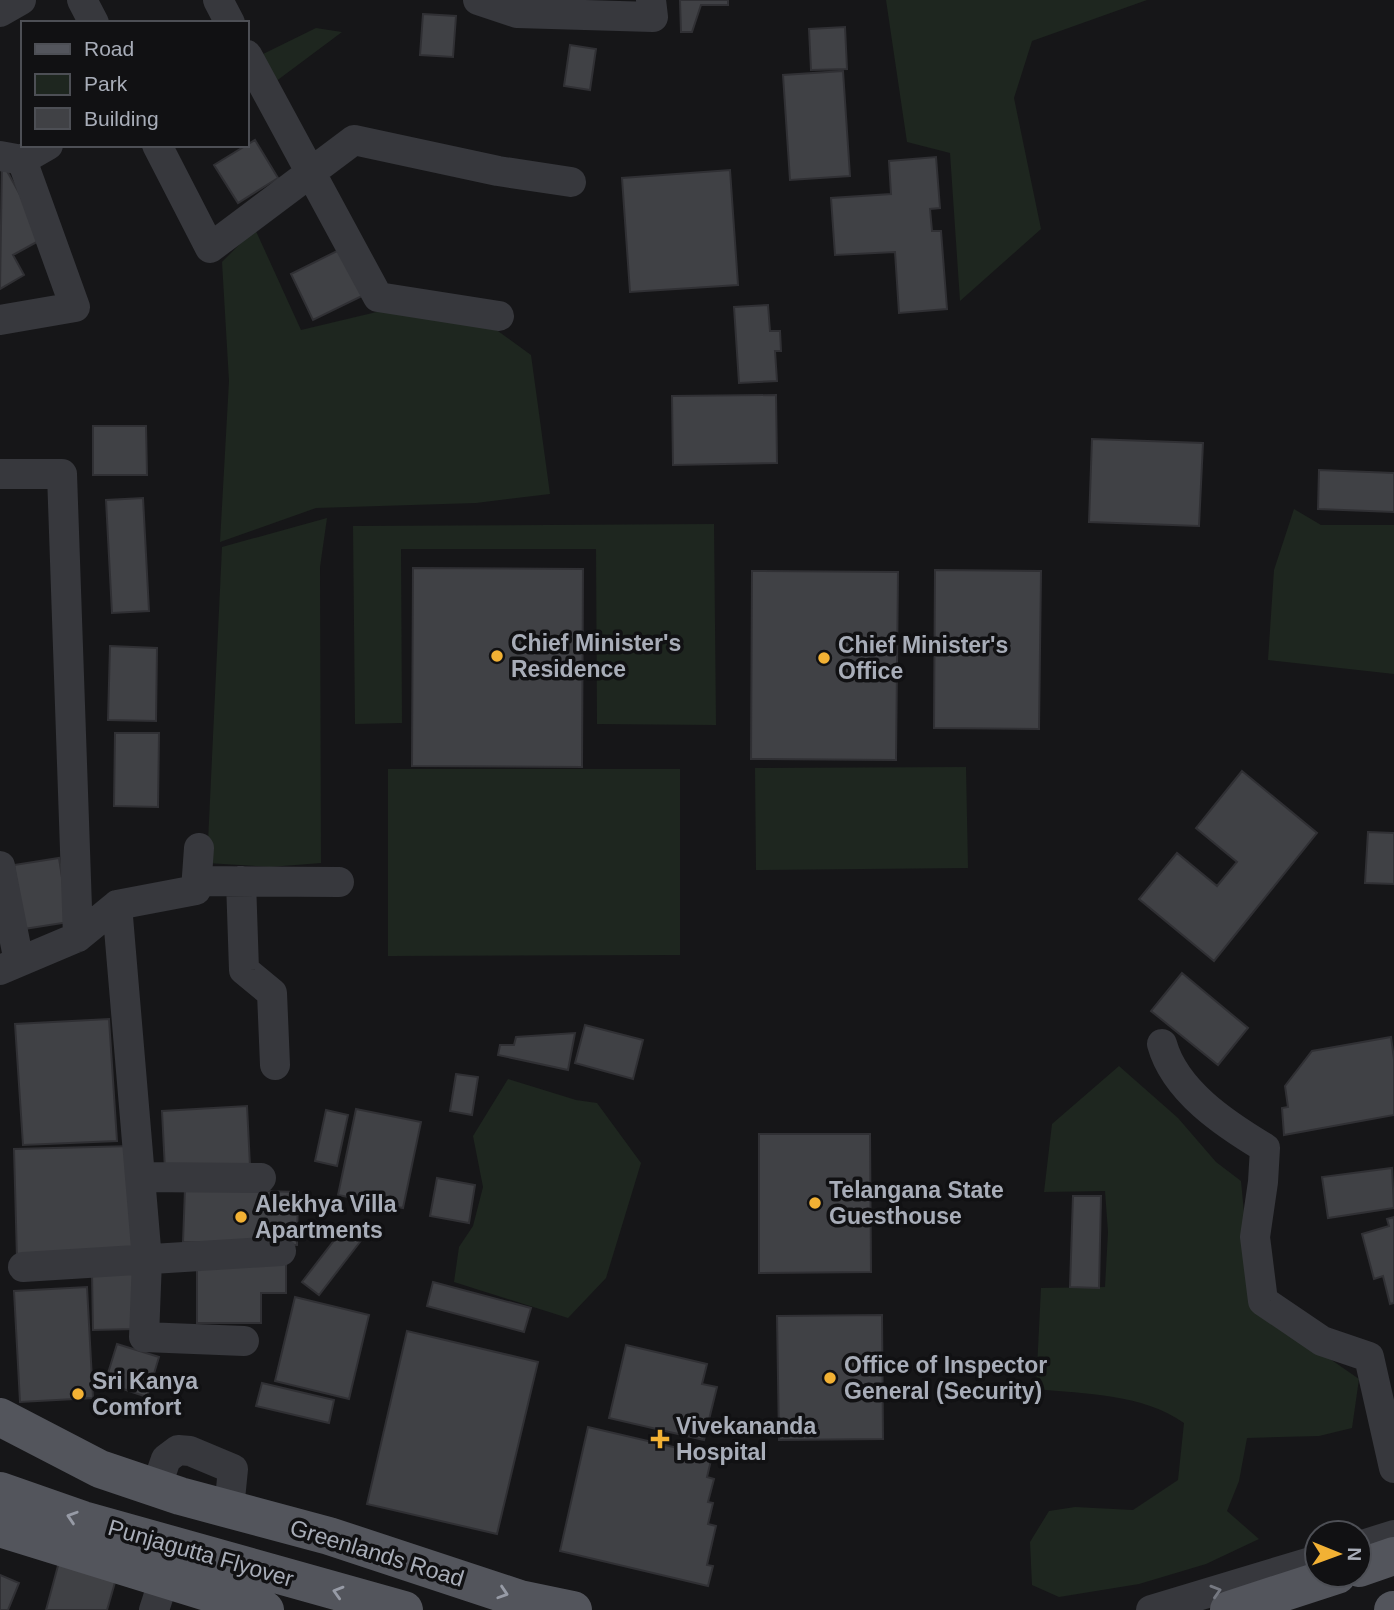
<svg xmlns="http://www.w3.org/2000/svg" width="1394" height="1610" font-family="Helvetica,sans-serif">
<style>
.green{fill:#1e261f}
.building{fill:#404145;stroke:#303034;stroke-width:2}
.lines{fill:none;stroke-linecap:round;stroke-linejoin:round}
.minor{stroke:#37383d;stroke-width:30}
.major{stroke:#53555c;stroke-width:38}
.oneway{stroke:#979ba6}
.oneway2{stroke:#757881}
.poi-dot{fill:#f2b134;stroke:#111113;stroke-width:2.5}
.labels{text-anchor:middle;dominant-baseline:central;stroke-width:7;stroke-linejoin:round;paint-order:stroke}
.poi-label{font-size:23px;font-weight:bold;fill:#a8adb8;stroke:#111113;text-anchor:start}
.street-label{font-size:23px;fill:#a8adb8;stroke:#111113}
</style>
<rect width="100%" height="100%" fill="#161618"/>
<!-- green -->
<path class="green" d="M 886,0 L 1147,0 L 1032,41 L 1014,98 L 1041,229 L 960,301 L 950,153 L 907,142 Z
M 316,28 L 342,32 L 275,82 L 261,55 Z
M 255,229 L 301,330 L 385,310 L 491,326 L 531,355 L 550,494 L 476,503 L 316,508 L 220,542 L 229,381 L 222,262 Z
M 1294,509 L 1321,525 L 1394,525 L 1394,674 L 1268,660 L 1274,570 Z
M 327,518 L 320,567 L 321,863 L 270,867 L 207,863 L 222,547 Z
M 714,524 L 716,725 L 597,724 L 596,549 L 401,549 L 402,723 L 355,724 L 353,526 Z
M 966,767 L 968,868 L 756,870 L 755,768 Z
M 388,769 L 680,769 L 680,955 L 388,956 Z
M 1119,1066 L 1178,1118 L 1216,1162 L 1241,1181 L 1250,1276 L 1307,1343 L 1359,1379 L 1352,1428 L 1319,1436 L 1247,1438 L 1239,1481 L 1227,1511 L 1259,1539 L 1206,1564 L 1139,1584 L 1059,1597 L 1032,1585 L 1030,1542 L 1049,1511 L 1075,1507 L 1133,1510 L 1178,1480 L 1184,1423 C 1144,1394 1085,1394 1036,1389 L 1041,1288 L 1105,1287 L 1108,1232 L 1105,1191 L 1044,1192 L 1052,1124 Z
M 508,1079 L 576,1100 L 597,1103 L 641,1163 L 606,1278 L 568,1318 L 454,1282 L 459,1247 L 473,1226 L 483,1187 L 473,1136 Z"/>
<!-- building -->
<path class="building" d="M 680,0 L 728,0 L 728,5 L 701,5 L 692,32 L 681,32 Z
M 423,14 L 456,16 L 453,57 L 420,55 Z
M 845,27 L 847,69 L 811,70 L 809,29 Z
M 570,45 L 596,49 L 590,90 L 564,86 Z
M 843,71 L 850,176 L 790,180 L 783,75 Z
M 255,140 L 278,178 L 238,203 L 214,165 Z
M 936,157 L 940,208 L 930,209 L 932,231 L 941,231 L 947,309 L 899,313 L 895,252 L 835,255 L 831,198 L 891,194 L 889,161 Z
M 2,162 L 44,238 L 13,255 L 24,275 L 0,289 Z
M 730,170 L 738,285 L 630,292 L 622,178 Z
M 341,249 L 364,295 L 313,320 L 291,274 Z
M 768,305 L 770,331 L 780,331 L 781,351 L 775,351 L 777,381 L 739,383 L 734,307 Z
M 776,395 L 777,463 L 673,465 L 672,396 Z
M 93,426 L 146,426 L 147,475 L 93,475 Z
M 1092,439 L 1203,443 L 1199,526 L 1089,522 Z
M 1319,470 L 1394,473 L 1394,512 L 1318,509 Z
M 143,498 L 149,611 L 112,613 L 106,500 Z
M 413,568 L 583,569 L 582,767 L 412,766 Z
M 935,570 L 1041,571 L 1039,729 L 934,728 Z
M 752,571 L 898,572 L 896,760 L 751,759 Z
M 110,646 L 157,648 L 156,721 L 108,720 Z
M 115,733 L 159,733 L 158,807 L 114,806 Z
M 1242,771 L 1317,833 L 1214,961 L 1139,899 L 1177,853 L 1217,886 L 1237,862 L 1196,828 Z
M 1368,832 L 1394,833 L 1394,884 L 1365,883 Z
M 59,858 L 69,922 L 24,929 L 14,865 Z
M 1182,973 L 1248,1028 L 1218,1065 L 1151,1011 Z
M 109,1019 L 117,1141 L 23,1145 L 15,1024 Z
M 585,1025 L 643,1040 L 633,1079 L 575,1063 Z
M 575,1033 L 568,1070 L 498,1055 L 500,1045 L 514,1045 L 516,1037 Z
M 1391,1037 L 1394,1059 L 1394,1115 L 1284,1135 L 1282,1108 L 1288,1107 L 1285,1086 L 1312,1051 Z
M 456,1074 L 478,1077 L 472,1115 L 450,1111 Z
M 247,1106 L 250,1166 L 165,1170 L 162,1111 Z
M 356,1109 L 421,1122 L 403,1208 L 338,1195 Z
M 326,1110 L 348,1115 L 337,1166 L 315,1161 Z
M 759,1134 L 870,1134 L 871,1272 L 759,1273 Z
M 133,1146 L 136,1256 L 17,1259 L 14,1149 Z
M 1392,1168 L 1394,1208 L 1328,1218 L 1322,1177 Z
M 437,1178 L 475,1185 L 469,1223 L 430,1216 Z
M 185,1189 L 298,1192 L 297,1245 L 183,1242 Z
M 1073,1196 L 1101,1196 L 1099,1288 L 1070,1287 Z
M 1394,1217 L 1394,1303 L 1390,1304 L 1383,1276 L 1374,1279 L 1362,1234 L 1389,1226 L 1387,1219 Z
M 346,1225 L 363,1238 L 319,1295 L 302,1282 Z
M 197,1262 L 286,1263 L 286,1293 L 261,1293 L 261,1323 L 197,1323 Z
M 92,1272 L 134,1272 L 135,1329 L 93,1330 Z
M 433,1282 L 531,1308 L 524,1332 L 427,1306 Z
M 87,1287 L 93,1398 L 20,1402 L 14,1291 Z
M 295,1297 L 369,1315 L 349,1399 L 275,1381 Z
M 882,1315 L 883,1439 L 779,1440 L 777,1316 Z
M 407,1331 L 538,1362 L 497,1534 L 367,1504 Z
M 117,1344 L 159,1357 L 147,1397 L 105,1383 Z
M 626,1345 L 707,1364 L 702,1384 L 717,1387 L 704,1440 L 609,1418 Z
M 262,1383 L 334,1400 L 329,1423 L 256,1406 Z
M 588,1427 L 712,1456 L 707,1477 L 714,1479 L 708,1502 L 713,1503 L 708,1524 L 716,1526 L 707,1565 L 713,1566 L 708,1586 L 560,1551 Z
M 59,1562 L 116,1579 L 107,1610 L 46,1610 Z
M 0,1575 L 19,1583 L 8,1610 L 0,1610 Z"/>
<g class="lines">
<!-- minor -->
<path class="minor" d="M 82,0 L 94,23
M 218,0 L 230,23
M 478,0 L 517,13 L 653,17 L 651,0
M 0,12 L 21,0
M 247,55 L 378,297 L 499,316
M 157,145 L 210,248 L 354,140 L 498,171 L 571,182
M 0,156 L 22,160 L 48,145
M 0,320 L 75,307 L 22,160
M 0,474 L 62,474 L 78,937
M 0,866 L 19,962
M 197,881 L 339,882
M 241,881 L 244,970 L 272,993 L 275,1065
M 117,905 L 147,1260 L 144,1337 L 244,1341
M 0,970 L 78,937 L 117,905 L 196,890 L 199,848
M 1162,1044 C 1175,1091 1225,1124 1265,1148 L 1263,1182 L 1255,1237 L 1263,1301 L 1322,1341 L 1369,1357 L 1394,1468
M 140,1177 L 261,1178
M 23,1267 L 281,1251
M 156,1488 L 166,1459 L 178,1450 L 190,1451 L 233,1469 L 229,1509
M 1359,1546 L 1394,1535
M 154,1610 L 164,1579
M 1151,1610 L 1317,1560"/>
<!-- major -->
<path class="major" d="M 0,1417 L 100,1469 L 180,1496 L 329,1536 L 520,1599 L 573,1610
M 0,1491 L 83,1520 L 404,1610
M 0,1528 L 265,1610
M 1359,1568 L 1394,1556
M 1229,1610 L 1337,1575
M 1393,1610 L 1394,1610"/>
</g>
<!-- one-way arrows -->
<defs><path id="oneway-chevron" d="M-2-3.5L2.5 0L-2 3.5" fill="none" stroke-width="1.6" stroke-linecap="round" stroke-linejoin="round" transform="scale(1.75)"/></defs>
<g class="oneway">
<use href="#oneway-chevron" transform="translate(72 1517) rotate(-162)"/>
<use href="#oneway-chevron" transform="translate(338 1592) rotate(-164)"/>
<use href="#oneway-chevron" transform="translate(503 1593) rotate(18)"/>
</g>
<use class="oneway2" href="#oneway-chevron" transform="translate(1216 1591) rotate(-17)"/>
<!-- markers -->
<g class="poi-dot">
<circle cx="497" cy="656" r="7"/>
<circle cx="824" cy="658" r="7"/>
<circle cx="815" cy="1203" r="7"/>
<circle cx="241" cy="1217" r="7"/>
<circle cx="830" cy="1378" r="7"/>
<circle cx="78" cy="1394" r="7"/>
<path d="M656.5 1428.5h7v7h7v7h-7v7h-7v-7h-7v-7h7z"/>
</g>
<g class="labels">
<!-- poi labels -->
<g class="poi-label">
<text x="511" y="643">Chief Minister's<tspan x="511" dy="26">Residence</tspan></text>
<text x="838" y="645">Chief Minister's<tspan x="838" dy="26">Office</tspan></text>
<text x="829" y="1190">Telangana State<tspan x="829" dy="26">Guesthouse</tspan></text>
<text x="255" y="1204">Alekhya Villa<tspan x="255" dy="26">Apartments</tspan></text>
<text x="844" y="1365">Office of Inspector<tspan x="844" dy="26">General (Security)</tspan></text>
<text x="92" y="1381">Sri Kanya<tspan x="92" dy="26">Comfort</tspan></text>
<text x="676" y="1426">Vivekananda<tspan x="676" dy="26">Hospital</tspan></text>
</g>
<!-- street labels -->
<g class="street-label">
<text transform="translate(201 1553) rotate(16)">Punjagutta Flyover</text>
<text transform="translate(377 1553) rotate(17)">Greenlands Road</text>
</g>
</g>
<!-- legend -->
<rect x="21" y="21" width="228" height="126" fill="#111113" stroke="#4d4f55" stroke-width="2"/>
<rect x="35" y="44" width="35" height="10" fill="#53555c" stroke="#4d4f55" stroke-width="2"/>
<text x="84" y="56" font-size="21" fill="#a8adb8">Road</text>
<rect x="35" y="74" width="35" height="21" fill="#1e261f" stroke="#4d4f55" stroke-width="2"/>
<text x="84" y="91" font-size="21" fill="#a8adb8">Park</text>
<rect x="35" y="108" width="35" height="21" fill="#404145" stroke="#4d4f55" stroke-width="2"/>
<text x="84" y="126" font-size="21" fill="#a8adb8">Building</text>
<!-- north arrow -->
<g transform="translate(1338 1554) rotate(91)"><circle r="33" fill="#111113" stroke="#4d4f55" stroke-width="2"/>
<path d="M0-5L12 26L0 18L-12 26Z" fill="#f2b134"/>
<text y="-10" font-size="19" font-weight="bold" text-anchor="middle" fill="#a8adb8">N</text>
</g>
</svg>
